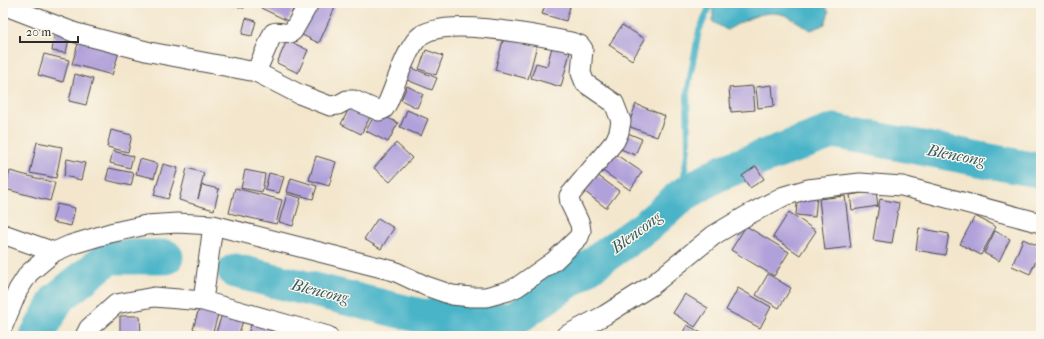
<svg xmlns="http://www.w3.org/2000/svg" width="1044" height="339" font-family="'IM FELL French Canon',serif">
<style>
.water{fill:#4ab4c8;stroke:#3a707a}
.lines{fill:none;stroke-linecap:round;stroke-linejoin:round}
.stream{stroke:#4ab4c8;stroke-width:6}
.river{stroke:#4ab4c8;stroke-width:35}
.building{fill:#b1a1da}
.minor-casing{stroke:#494743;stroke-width:21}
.minor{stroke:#fff;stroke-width:19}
.labels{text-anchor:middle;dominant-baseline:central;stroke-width:3;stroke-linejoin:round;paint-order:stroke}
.water-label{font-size:16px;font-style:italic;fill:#365b62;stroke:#fbf7ec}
</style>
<rect width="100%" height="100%" fill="#fbf7ec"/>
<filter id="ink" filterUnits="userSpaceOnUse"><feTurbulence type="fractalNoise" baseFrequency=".025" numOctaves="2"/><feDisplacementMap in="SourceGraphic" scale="8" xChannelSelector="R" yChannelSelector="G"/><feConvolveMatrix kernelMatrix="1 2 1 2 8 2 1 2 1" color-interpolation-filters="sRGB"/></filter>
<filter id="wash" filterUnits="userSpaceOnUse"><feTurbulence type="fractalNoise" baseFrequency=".012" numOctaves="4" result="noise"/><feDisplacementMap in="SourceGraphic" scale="16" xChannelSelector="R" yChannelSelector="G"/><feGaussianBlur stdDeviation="0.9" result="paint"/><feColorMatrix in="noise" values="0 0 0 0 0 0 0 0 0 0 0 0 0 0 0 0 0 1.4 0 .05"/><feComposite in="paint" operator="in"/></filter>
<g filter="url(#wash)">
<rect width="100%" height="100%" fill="#f3e6cc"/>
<!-- water -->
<path class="water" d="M 715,3 L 823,3 L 829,12 L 825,24 L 811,30 C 804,26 797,21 789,17 C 768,6 745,20 727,30 L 713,22 L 713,7 Z"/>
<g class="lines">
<!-- stream -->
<path class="stream" d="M 681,196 L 688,148 L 687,93 L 699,31 L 711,3"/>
<!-- river -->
<path class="river" d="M 235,271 L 421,316 L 513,320 L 647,226 L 681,196 L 720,173 L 834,131 L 1041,171
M 37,336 L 57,299 L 109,257 L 166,257"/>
</g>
<g id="blocks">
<!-- building -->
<path class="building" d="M 232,3 L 245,3 L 244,8 L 231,5 Z
M 263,3 L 296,3 L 288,21 L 261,8 Z
M 312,3 L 337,3 L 319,43 L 298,33 Z
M 546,3 L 571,3 L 566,21 L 542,14 Z
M 246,18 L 256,21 L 252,36 L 242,34 Z
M 622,25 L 645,39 L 632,60 L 609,45 Z
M 55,31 L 70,34 L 66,53 L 52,51 Z
M 80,37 L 120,49 L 112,75 L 72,64 Z
M 504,37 L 537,45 L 528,79 L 495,70 Z
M 287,40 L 308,50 L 298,73 L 277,63 Z
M 552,47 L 570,52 L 561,87 L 531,78 L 536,63 L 547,66 Z
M 426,50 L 443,56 L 436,75 L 419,69 Z
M 44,54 L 69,60 L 63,82 L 38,75 Z
M 407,66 L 437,78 L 432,90 L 402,78 Z
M 75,74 L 93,79 L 86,105 L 69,101 Z
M 772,85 L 774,106 L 758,108 L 756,87 Z
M 407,86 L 423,94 L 417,108 L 401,100 Z
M 753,86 L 755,110 L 731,112 L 729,88 Z
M 353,101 L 373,112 L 361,134 L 341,124 Z
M 636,104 L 665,116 L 657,137 L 628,126 Z
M 407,110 L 428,119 L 421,136 L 400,127 Z
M 376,112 L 398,123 L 388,142 L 366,131 Z
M 111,130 L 132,135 L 128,152 L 107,147 Z
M 623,131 L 642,139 L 635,155 L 616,147 Z
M 37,142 L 62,147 L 56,178 L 30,173 Z
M 396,143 L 412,158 L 390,182 L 374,168 Z
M 113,151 L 133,156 L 130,168 L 110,163 Z
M 612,152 L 642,172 L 630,190 L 600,169 Z
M 316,156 L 336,162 L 329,186 L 309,180 Z
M 67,159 L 85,163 L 81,180 L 64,176 Z
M 140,159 L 158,164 L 154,178 L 136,174 Z
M 163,164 L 178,168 L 168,199 L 154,195 Z
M 756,166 L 764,179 L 750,188 L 742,176 Z
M 109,168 L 134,173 L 131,186 L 106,180 Z
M 187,168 L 204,173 L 198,199 L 202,185 L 219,189 L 214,210 L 179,200 Z
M 245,170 L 265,174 L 262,192 L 241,188 Z
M 10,171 L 55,183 L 50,201 L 5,189 Z
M 269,173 L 284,177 L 279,193 L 265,190 Z
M 597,175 L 619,191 L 606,208 L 584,191 Z
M 291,178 L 317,186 L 313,199 L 287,192 Z
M 235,188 L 282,200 L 276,224 L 229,213 Z
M 876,191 L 878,206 L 852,210 L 850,195 Z
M 798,193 L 817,195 L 815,217 L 796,215 Z
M 287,194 L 301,198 L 293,226 L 279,222 Z
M 845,196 L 851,247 L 825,250 L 819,199 Z
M 880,199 L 899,203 L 892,243 L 873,240 Z
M 57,204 L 75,208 L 71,226 L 52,222 Z
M 789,212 L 816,231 L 800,255 L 773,237 Z
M 975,216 L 996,227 L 981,255 L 960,244 Z
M 378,218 L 394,228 L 381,249 L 364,239 Z
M 746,226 L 789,252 L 774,276 L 731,250 Z
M 919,228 L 949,234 L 945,255 L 916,250 Z
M 995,231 L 1010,239 L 999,261 L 984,253 Z
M 1023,239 L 1041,247 L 1041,250 L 1030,274 L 1012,266 Z
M 768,274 L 791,288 L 779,308 L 756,295 Z
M 738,288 L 771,307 L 760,328 L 726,310 Z
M 685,294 L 708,308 L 695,327 L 673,313 Z
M 200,305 L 219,311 L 212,335 L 193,329 Z
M 223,311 L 244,318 L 238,336 L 215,336 Z
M 120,316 L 140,316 L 141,336 L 120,336 Z
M 254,317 L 274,324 L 269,336 L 247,336 Z
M 687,325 L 707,336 L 681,336 Z"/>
</g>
</g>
<g filter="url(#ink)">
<use href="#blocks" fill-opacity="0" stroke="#494743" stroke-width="1"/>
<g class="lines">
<!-- minor casing -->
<g class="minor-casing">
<path id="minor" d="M 3,5 L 76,33 L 150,52 L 256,72 L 299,94 L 330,106 L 338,105 L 347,100 L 354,100 L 379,111 L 384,109 L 388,102 C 396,84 405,52 418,38 C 440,15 541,36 571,42 L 580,45 L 583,49 L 581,73 L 585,83 L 614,103 L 621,121 L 619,132 L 615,141 L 569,196 L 570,203 L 580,224 L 581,231 L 579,237 L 554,261 L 517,287 L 508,291 L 486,297 L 471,297 L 452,295 L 426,286 L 394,271 L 213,225 L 177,223 L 146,225 L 110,233 L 70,245 L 54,252 L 29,273 L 18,290 L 3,326
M 256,72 L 273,33 C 280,30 287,37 293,31 L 309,3
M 3,234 L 54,252
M 203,301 L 213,225
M 85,336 L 89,328 L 116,304 L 154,297 L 203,301 L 328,336
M 565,336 L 605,315 L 651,286 L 714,235 L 746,216 L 784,196 L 808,189 L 860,183 L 902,186 L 1041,223"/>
</g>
<!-- minor -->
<use href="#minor" class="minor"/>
</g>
</g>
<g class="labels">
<!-- water labels -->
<g class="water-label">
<text transform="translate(956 155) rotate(11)">Blencong</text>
<text transform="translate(636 232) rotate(-37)">Blencong</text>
<text transform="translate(320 291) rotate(14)">Blencong</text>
</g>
</g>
<!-- margin -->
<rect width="1044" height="339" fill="none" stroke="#fbf7ec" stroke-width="16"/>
<!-- scale -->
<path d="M20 36v6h58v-6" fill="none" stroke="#2b2b2b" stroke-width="2"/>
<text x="26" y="36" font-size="12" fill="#2b2b2b" stroke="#fbf7ec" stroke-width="3" paint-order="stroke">20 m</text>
</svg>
